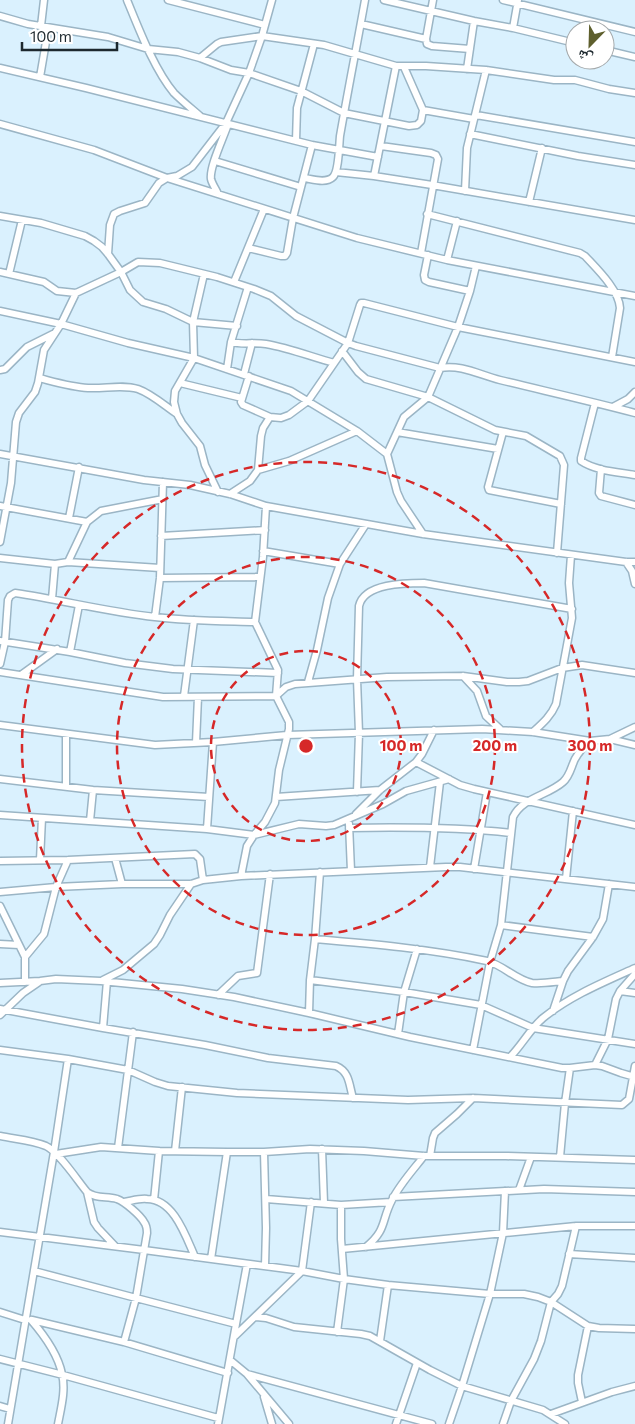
<svg xmlns="http://www.w3.org/2000/svg" width="635" height="1424" font-family="Commissioner,'Noto Naskh Arabic',sans-serif">
<style>
.lines{fill:none;stroke-linecap:round;stroke-linejoin:round}
.street-casing{stroke:#9bb5c5;stroke-width:9}
.street{stroke:#fff;stroke-width:6}
.ring{fill:none;stroke:#d62828;stroke-width:2.5;stroke-dasharray:9 6}
.centre{fill:#d62828;stroke:#fff;stroke-width:2.5}
.ring-label{font-size:15px;text-anchor:middle;font-weight:bold;fill:#d62828;stroke:#fff;stroke-width:4;stroke-linejoin:round;paint-order:stroke}
</style>
<rect width="100%" height="100%" fill="#daf1fe"/>
<g class="lines">
<!-- street casing -->
<g class="street-casing">
<path id="street" d="M 127,0 C 139,29 154,69 174,93 C 182,101 192,109 200,116
M 168,0 L 265,25
M 384,0 L 474,21 L 513,28 L 575,43
M 433,0 L 426,39 L 427,44 L 432,46 L 470,49
M 503,0 L 635,32
M 0,16 L 28,24 L 108,37 L 148,49 L 178,52 L 200,58 L 231,70 L 249,73 L 301,91 L 344,113 L 409,126 L 417,125 L 421,121 L 423,110 L 474,119
M 361,24 L 426,39
M 513,28 L 518,0
M 605,50 L 635,57
M 200,58 L 217,44 L 221,42 L 262,36 L 324,45 L 396,66 L 426,66 L 486,70 L 554,80 L 575,80 L 609,89 L 635,93
M 404,67 L 423,110
M 0,68 L 86,88 L 312,145 L 378,157
M 467,69 L 474,21
M 40,77 L 47,36 L 41,26 L 44,0
M 476,115 L 635,142
M 0,124 L 94,150 L 167,178 L 357,238 L 447,260 L 635,296
M 470,134 L 578,156 L 635,165
M 296,141 L 297,108 L 314,44
M 381,146 L 431,153 L 436,155 L 438,159 L 421,253
M 215,161 L 301,187
M 336,172 L 374,176 L 432,185 L 635,220
M 374,176 L 396,66
M 304,178 C 312,179 326,184 333,177 C 339,171 339,145 340,136 C 348,90 357,45 365,0
M 465,191 L 467,148 L 486,70
M 218,194 C 216,189 212,184 211,179 C 209,167 224,137 228,124
M 529,202 L 542,148
M 427,214 L 580,253 L 585,256 C 597,269 619,290 620,308 L 612,357
M 0,216 L 41,223 L 85,236 L 94,241 L 102,247 L 108,254 L 121,272 L 130,290 L 143,302 L 166,309 L 193,322 L 237,326
M 248,248 L 281,256 L 285,256 L 287,253 L 293,218 L 312,145
M 108,254 L 110,225 L 114,214 L 120,211 L 145,203 L 159,183 L 167,178 L 177,176 L 192,167 L 226,123 L 249,73 L 262,36 L 272,0
M 428,255 L 424,275 L 425,280 L 429,282 L 470,291
M 447,260 L 457,221
M 0,272 L 44,282 L 57,291 L 76,293 L 121,272 L 138,262 L 160,263 L 217,277 L 254,289 L 271,296 L 296,316 L 348,343 L 356,346 L 440,368 C 461,364 480,375 500,380 C 545,391 590,401 635,413
M 9,274 L 22,220
M 204,274 L 193,322 L 194,358 L 175,391 L 174,402 L 177,414 L 182,423 L 200,446 L 205,465 L 218,492
M 234,282 L 264,209
M 0,311 L 61,324 L 128,343 L 194,358 L 291,391 L 357,431 L 387,454 L 397,492 L 401,501 L 423,534
M 231,342 C 243,345 254,342 266,344 C 289,348 312,357 334,363
M 342,351 L 358,372 L 366,379 L 428,397 L 495,430 L 526,436 L 560,456 L 564,465 L 557,553
M 227,369 L 231,342 L 248,287
M 0,370 L 5,369 L 27,347 L 55,333
M 244,374 L 252,343
M 249,376 L 241,402 L 243,405 L 270,417 L 281,418 L 289,415 L 308,401 L 348,343 L 360,305 L 361,303 L 364,303 L 458,327 L 635,362
M 39,378 C 55,382 72,387 88,388 C 105,389 122,384 138,389 C 152,394 165,406 177,414
M 180,383 L 242,398
M 595,403 L 581,458 L 581,461 C 596,471 618,472 635,475
M 613,407 L 628,399 L 635,392
M 397,432 L 498,449
M 503,432 L 488,487 L 489,490 L 561,504
M 0,454 L 144,480 L 190,485 L 230,494 L 266,506 L 423,534 L 626,562 L 635,562
M 387,454 L 404,417 L 428,397 L 458,327 L 470,291 L 476,266
M 601,469 L 599,493 L 601,496 L 635,505
M 258,470 L 289,461 L 357,431
M 230,494 L 250,481 L 258,470 L 261,436 L 263,428 L 270,417
M 0,506 L 87,522
M 69,518 L 79,467
M 161,536 L 265,530
M 0,542 L 11,483 L 16,422 L 19,413 L 35,392 L 38,383 L 44,350 L 61,324 L 76,293
M 263,551 L 340,564
M 0,558 L 55,564 L 68,562 L 160,568
M 68,562 L 87,522 L 101,511 L 163,499
M 626,562 L 632,571 L 635,584
M 160,578 L 260,577
M 52,599 L 55,564
M 155,617 L 160,578 L 163,482
M 0,641 L 70,652 L 125,663 L 173,669 L 278,673
M 70,652 L 79,605
M 0,664 L 5,642 L 8,600 L 10,596 L 15,593 C 62,600 108,612 155,617 C 188,621 222,621 255,622
M 0,672 L 163,697 L 276,696 L 286,687 L 295,684 L 387,677 L 463,676 L 507,682 L 519,682 L 528,681 L 562,668 L 582,665 L 635,673
M 21,675 L 57,649
M 463,676 L 477,691 L 486,716 L 500,729
M 308,682 L 317,650 L 328,598 L 340,564 L 366,524
M 184,696 L 194,620
M 0,725 L 155,745 L 213,742 L 287,735 L 482,729 L 533,732 L 590,741 L 610,739 L 635,745
M 533,732 C 543,723 551,716 556,704 L 572,618 L 569,583 L 571,555
M 610,739 L 635,727
M 196,743 L 198,697
M 416,762 L 460,785 L 474,789 L 635,825
M 0,779 L 93,790 L 209,797
M 66,786 L 66,734
M 357,792 L 359,733 L 357,679 L 359,606 C 364,583 406,583 424,583 L 572,609
M 276,797 L 380,790
M 356,814 L 380,790 L 416,762 L 422,754 L 434,730
M 0,815 L 207,829 L 254,835 L 299,824 L 326,826 L 334,825 L 383,804 L 406,791 L 449,779
M 90,821 L 93,790
M 349,824 L 351,871
M 349,828 C 403,827 457,827 511,833
M 207,829 L 213,742
M 115,858 L 122,884
M 40,860 L 42,818
M 0,861 L 68,860 L 195,854 L 200,859 L 203,880
M 430,867 L 440,782
M 474,869 L 487,792
M 241,876 L 247,846 L 254,835 L 265,822 L 275,803 L 279,770 L 289,729 L 289,722 L 276,696 L 278,670 L 255,622 L 263,557 L 266,506
M 566,879 L 573,811
M 0,892 L 56,887 L 122,884 L 191,884 L 203,880 L 241,876 L 446,867 L 460,867 L 635,887
M 0,906 L 25,957 L 25,982
M 501,925 L 593,937
M 315,939 C 373,944 431,949 487,961 C 503,965 516,980 532,983 C 542,984 553,982 563,981
M 0,944 L 19,945
M 25,957 L 44,934 L 56,887 L 68,860
M 103,980 L 123,970 L 154,944 L 160,935 L 170,915 L 191,884
M 310,980 L 404,992 L 481,1005 L 533,1028 L 635,1044
M 0,983 L 40,981 L 56,979 L 101,981 L 182,989 L 234,997 L 309,1013 L 410,1037 L 562,1068 L 570,1068 L 595,1065 L 602,1066 L 621,1073 L 635,1077
M 620,991 L 635,993
M 218,995 L 238,976 L 257,973 L 270,874
M 0,1009 L 103,1028 L 205,1045 L 268,1058 L 336,1066 C 350,1072 349,1085 353,1098
M 553,1011 L 563,981 L 568,971 L 593,937 L 603,919 L 609,884
M 309,1013 L 310,980 L 315,939 L 320,872
M 0,1015 L 23,993 L 39,982
M 103,1028 L 107,981
M 398,1034 L 404,992 L 417,949
M 0,1050 L 68,1059 L 128,1070 L 155,1082 L 168,1086 L 237,1093 L 408,1100 L 473,1098 L 622,1105 L 629,1099 L 635,1066
M 473,1050 L 490,962 L 501,925 L 513,817 C 523,797 547,796 563,782 C 570,776 571,767 575,759 C 579,752 584,746 590,741
M 510,1057 C 522,1045 530,1029 543,1018 C 570,996 604,982 635,968
M 595,1065 L 608,1039 L 616,999 L 620,991 L 635,974
M 0,1136 C 14,1139 32,1140 46,1146 C 59,1152 77,1180 87,1192 C 96,1199 106,1196 117,1199 C 125,1202 140,1215 144,1222 C 147,1226 147,1229 147,1233 L 136,1298 L 236,1324 L 218,1424
M 118,1148 L 133,1032
M 322,1149 L 324,1203
M 175,1151 L 182,1087
M 264,1152 L 266,1228 L 265,1266
M 56,1154 L 101,1147 L 159,1151 L 227,1152 L 264,1152 L 310,1149 L 364,1151 L 424,1156 L 506,1156 L 635,1160
M 430,1156 L 433,1138 L 435,1133 L 457,1114 L 473,1098
M 560,1157 L 565,1103 L 570,1068
M 519,1190 L 531,1157
M 87,1192 L 94,1222 L 98,1228 L 115,1246
M 393,1197 L 544,1189 L 635,1192
M 266,1199 L 341,1205 L 391,1202
M 154,1200 L 159,1151
M 124,1202 C 131,1201 140,1198 147,1199 C 174,1199 186,1237 195,1257
M 0,1232 L 144,1250 L 302,1271 L 344,1279 L 388,1285 L 490,1294 L 524,1294 L 538,1297 L 551,1302 L 588,1326 L 599,1328 L 635,1329
M 366,1247 C 387,1230 381,1221 392,1200 C 400,1184 413,1170 424,1156
M 342,1249 L 576,1226 L 635,1226
M 569,1254 L 635,1258
M 211,1259 L 227,1152
M 34,1271 L 136,1298 L 124,1342
M 0,1312 L 25,1320
M 256,1317 L 266,1318 L 294,1327 L 361,1334 L 370,1336 L 430,1370 L 462,1386 L 543,1410 L 565,1424
M 31,1320 C 44,1335 58,1354 62,1374 C 66,1390 61,1408 58,1424
M 32,1320 L 124,1342 L 228,1373
M 236,1324 L 247,1264
M 337,1332 L 344,1279 L 341,1239 L 341,1205
M 235,1336 L 302,1271 L 311,1202
M 380,1341 L 388,1285
M 0,1359 L 63,1375 L 218,1418
M 230,1360 L 247,1374 L 289,1424
M 247,1374 L 432,1424
M 264,1397 L 272,1424
M 582,1402 L 578,1383 L 578,1375 L 588,1326
M 0,1406 L 10,1409
M 551,1414 L 612,1392 L 635,1386
M 8,1424 L 54,1152 L 68,1059
M 396,1424 L 417,1363
M 449,1424 L 462,1386 L 490,1294 L 503,1233 L 505,1191
M 503,1424 L 511,1401 L 534,1359 L 541,1341 L 551,1302 L 558,1294 L 562,1286 L 576,1226"/>
</g>
<!-- street -->
<use href="#street" class="street"/>
</g>
<!-- distance rings -->
<g class="ring">
<circle cx="306" cy="746" r="95"/>
<circle cx="306" cy="746" r="189"/>
<circle cx="306" cy="746" r="284"/>
</g>
<circle cx="306" cy="746" r="8" class="centre"/>
<g class="ring-label">
<text x="401" y="751">100 m</text>
<text x="495" y="751">200 m</text>
<text x="590" y="751">300 m</text>
</g>
<!-- north arrow -->
<g transform="translate(590 45) rotate(203)"><circle r="24" fill="#ffffff" stroke="#a5a9ab"/>
<path d="M0-4L9 19L0 12L-9 19Z" fill="#5e5f2d"/>
<text y="-8" font-size="14" font-weight="bold" text-anchor="middle" fill="#1d282e">ش</text>
</g>
<!-- scale -->
<path d="M22 42v8h95v-8" fill="none" stroke="#1d282e" stroke-width="2.5"/>
<text x="30" y="42" font-size="15" fill="#1d282e" stroke="#ffffff" stroke-width="4" paint-order="stroke">100 m</text>
</svg>
